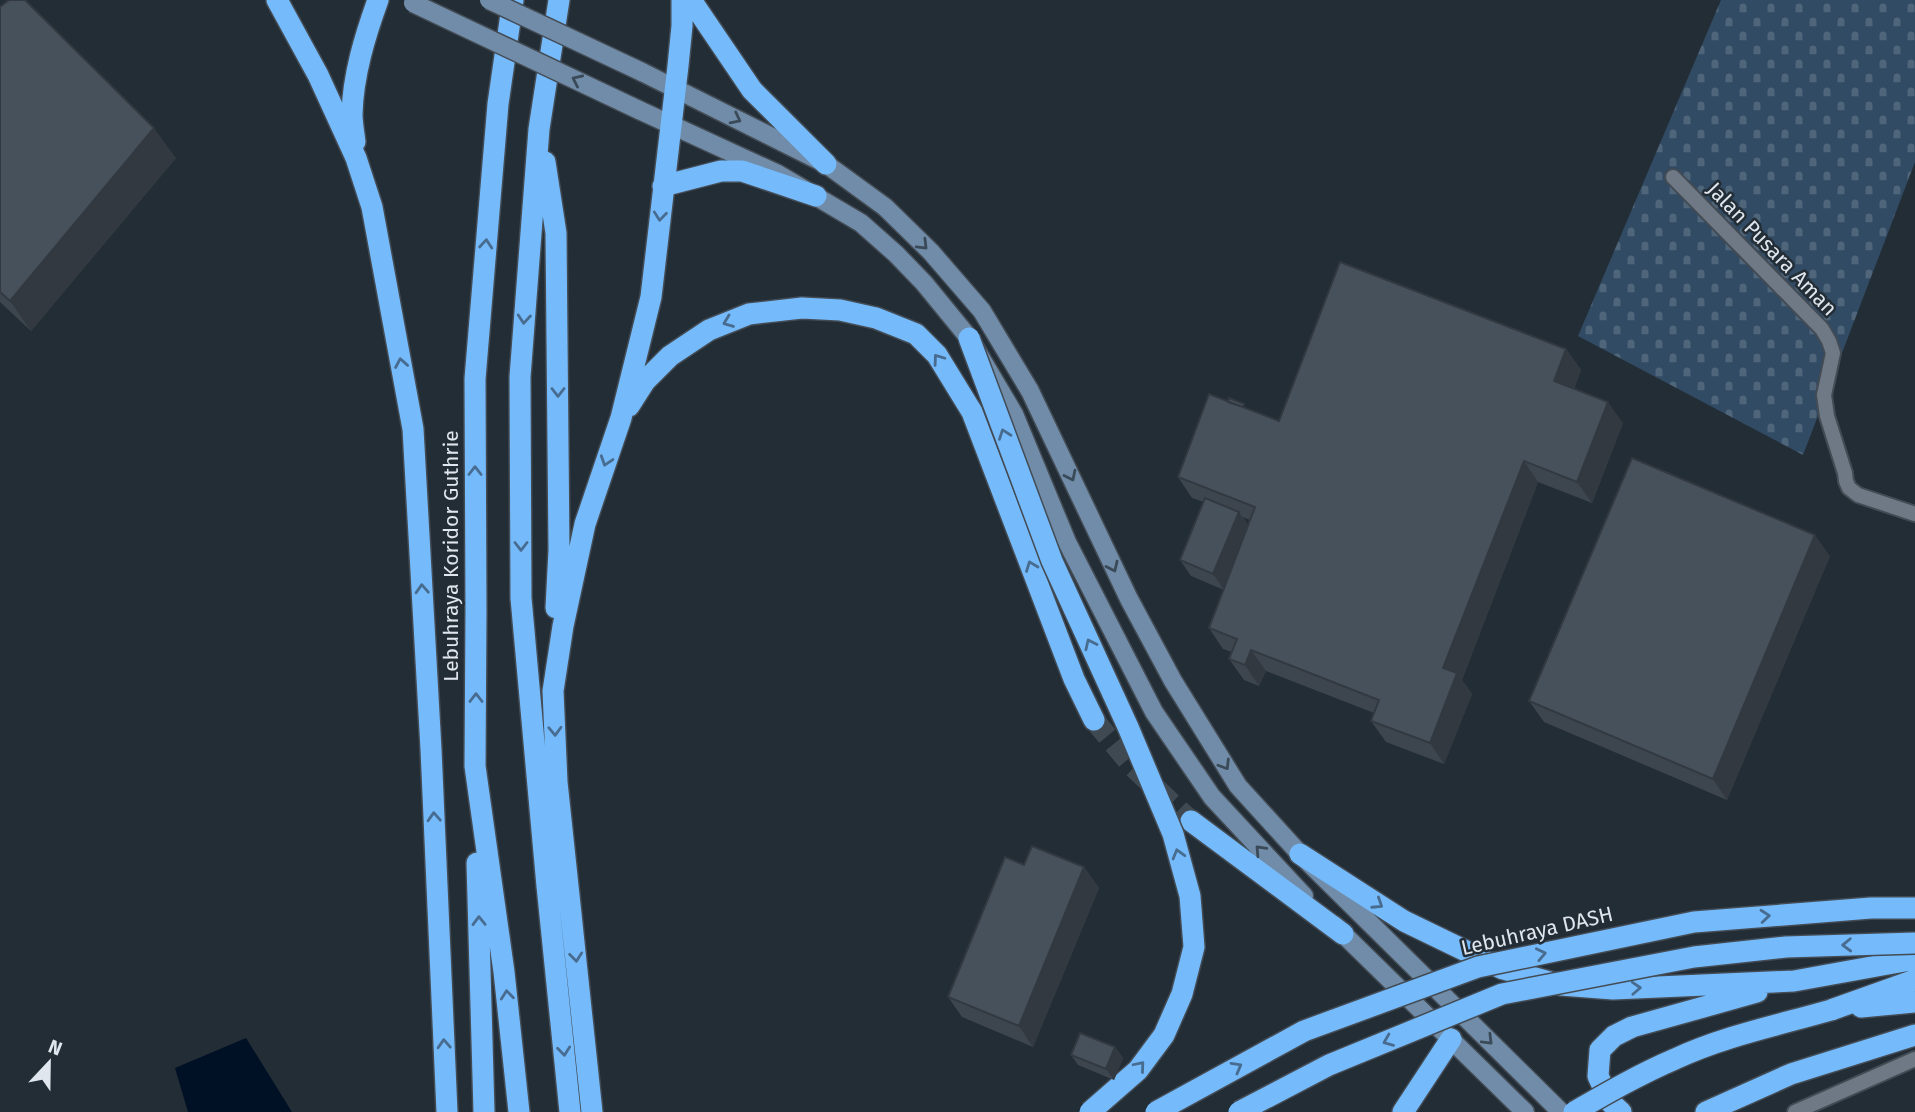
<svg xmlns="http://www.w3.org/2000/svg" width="1915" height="1112" font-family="'Fira Sans',sans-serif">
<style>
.cemetery{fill:url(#cemetery-stones)}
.water{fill:#001025}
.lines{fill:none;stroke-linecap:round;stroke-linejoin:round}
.highway-tunnel{stroke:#3f4951;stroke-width:21;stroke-dasharray:21 10;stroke-linecap:butt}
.street-casing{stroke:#434b54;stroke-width:18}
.secondary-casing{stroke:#434b54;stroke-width:21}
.highway-casing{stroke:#434b54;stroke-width:24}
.street{stroke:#6e7985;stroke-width:14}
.secondary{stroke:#708ca8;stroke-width:18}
.highway{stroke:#75bafb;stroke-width:21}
.secondary-bridge-casing{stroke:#434b54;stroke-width:21;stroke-linecap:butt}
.highway-bridge-casing{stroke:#434b54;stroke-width:24;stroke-linecap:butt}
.secondary-bridge{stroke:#708ca8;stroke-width:18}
.highway-bridge{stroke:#75bafb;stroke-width:21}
.wall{fill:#3d464f;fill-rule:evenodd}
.shaded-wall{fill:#323940}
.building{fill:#47515c;stroke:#323940;stroke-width:2}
.oneway{stroke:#3a4a58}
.oneway2{stroke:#486c8f}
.labels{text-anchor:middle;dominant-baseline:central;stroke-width:5;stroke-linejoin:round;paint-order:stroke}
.street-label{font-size:21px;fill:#e0e6ed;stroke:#232d36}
</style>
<defs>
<pattern id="cemetery-stones" width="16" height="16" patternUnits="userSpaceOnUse" patternTransform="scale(1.75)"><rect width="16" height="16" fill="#314b64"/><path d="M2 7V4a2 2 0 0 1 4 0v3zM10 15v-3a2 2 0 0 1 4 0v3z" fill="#4f657a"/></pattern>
</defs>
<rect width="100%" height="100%" fill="#232d36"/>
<!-- cemetery -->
<path class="cemetery" d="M 1721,0 L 1915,0 L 1915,162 L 1803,455 L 1578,336 Z"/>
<!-- water -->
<path class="water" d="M 246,1038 L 292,1112 L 188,1112 L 175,1068 Z"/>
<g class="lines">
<!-- highway-tunnel -->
<path class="highway-tunnel" d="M 1094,720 L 1133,767 L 1191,821"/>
<!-- street casing -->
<g class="street-casing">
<path id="street" d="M 1673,177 L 1822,329 L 1829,341 L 1833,353 L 1824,395 L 1827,416 L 1845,473 L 1846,481 L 1849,488 L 1858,495 L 1915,514
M 1795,1112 L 1915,1059"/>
</g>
<!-- secondary casing -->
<g class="secondary-casing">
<path id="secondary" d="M 642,72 L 826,164 L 885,207 L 931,252 L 982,311 L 1030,391 L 1129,599 L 1173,681 L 1238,786 L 1300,854 L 1561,1112
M 639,110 L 778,174 L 861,223 L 896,254 L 924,283 L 969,338 L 1014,414 L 1067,542 L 1154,712 L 1212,797 L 1304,896
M 1334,925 L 1525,1112"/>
</g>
<!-- highway casing -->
<g class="highway-casing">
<path id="highway" d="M 277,0 L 318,75 L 356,158 L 372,207 L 413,429 L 431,749 L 447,1112
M 513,0 L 498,104 L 475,379 L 476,611 L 475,766 L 504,972 L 519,1112
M 559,0 L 539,129 L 520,377 L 521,598 L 547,886 L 570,1112
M 691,0 L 752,90 L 826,164
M 355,142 C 354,133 352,123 352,114 C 353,75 365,36 378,0
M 545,162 L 556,233 L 559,550 L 556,608
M 663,186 L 721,171 L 742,171 L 816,196
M 629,406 L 645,381 L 670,356 L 709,330 L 749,314 L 802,308 L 840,310 L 876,318 L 916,334 L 937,355 L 972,412 L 1074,679 L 1094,720
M 1191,821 L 1343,934
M 1300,854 L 1404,921 L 1503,969 L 1561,985 L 1613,989 L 1794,981 L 1915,959
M 477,863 L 484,1112
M 1861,1007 L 1915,1002
M 1831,1010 L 1915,980
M 592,1112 L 557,782 L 553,691 L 563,626 L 585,524 L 621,418 L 651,297 L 678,66 L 682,26 L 682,0
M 1403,1112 L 1451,1039
M 1621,1112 L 1610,1102 L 1598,1076 L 1600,1050 L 1614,1036 L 1632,1027 L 1757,992
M 1706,1112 L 1791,1074 L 1915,1035"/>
</g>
<!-- street -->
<use href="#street" class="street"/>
<!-- secondary -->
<use href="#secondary" class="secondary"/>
<!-- highway -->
<use href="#highway" class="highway"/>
<!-- secondary-bridge casing -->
<g class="secondary-bridge-casing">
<path id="secondary-bridge" d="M 489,0 L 642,72
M 413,3 L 639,110"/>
</g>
<!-- highway-bridge casing -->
<g class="highway-bridge-casing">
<path id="highway-bridge" d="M 969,338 L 1052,561 L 1128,727 L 1173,834 L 1190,896 L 1194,947 L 1182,994 L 1164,1035 L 1138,1070 L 1090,1112
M 1156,1112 L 1304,1031 L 1478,967 L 1694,922 L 1871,908 L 1915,908
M 1239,1112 L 1329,1065 L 1502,994 L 1694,957 L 1786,947 L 1915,943
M 1574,1112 C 1607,1093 1640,1074 1675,1059 C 1724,1036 1779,1025 1831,1010"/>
</g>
<!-- secondary-bridge -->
<use href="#secondary-bridge" class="secondary-bridge"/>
<!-- highway-bridge -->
<use href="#highway-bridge" class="highway-bridge"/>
</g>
<!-- wall -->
<path class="wall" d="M 0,7 L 176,158 L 31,331 L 0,302 Z
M 1566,349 L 1581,370 L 1574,389 L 1623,423 L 1592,503 L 1538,482 L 1462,680 L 1472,694 L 1444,764 L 1386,742 L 1371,721 L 1374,713 L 1266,671 L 1259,686 L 1244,680 L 1229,659 L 1232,652 L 1223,649 L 1209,628 L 1224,590 L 1191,576 L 1180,560 L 1204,502 L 1192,498 L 1178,477 L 1228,402 L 1279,421 ZM 1243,517 L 1250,520 L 1248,525 Z
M 1830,556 L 1727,800 L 1544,722 L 1529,701 Z
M 1024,865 L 1084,867 L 1099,888 L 1033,1047 L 962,1017 L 948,997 Z
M 1115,1047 L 1123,1058 L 1114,1080 L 1078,1065 L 1071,1055 Z"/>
<!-- shaded-wall -->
<path class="shaded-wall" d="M 154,128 L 176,158 L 31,331 L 10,301 Z
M 1566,349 L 1581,370 L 1568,402 L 1554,381 Z
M 1608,402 L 1623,423 L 1592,503 L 1577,482 Z
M 1524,461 L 1538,482 L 1462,680 L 1472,694 L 1444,764 L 1430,743 L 1443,668 Z
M 1239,512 L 1250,528 L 1224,590 L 1213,574 Z
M 1815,535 L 1830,556 L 1727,800 L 1713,779 Z
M 1251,650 L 1266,671 L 1259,686 L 1245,665 Z
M 1084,867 L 1099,888 L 1033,1047 L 1019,1026 Z
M 1115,1047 L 1123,1058 L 1114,1080 L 1106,1069 Z"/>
<!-- building -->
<path class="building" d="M 9,0 L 25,0 L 154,128 L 10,301 L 0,292 L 0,7 Z
M 1340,262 L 1566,349 L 1554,381 L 1608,402 L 1577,482 L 1524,461 L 1443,668 L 1457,673 L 1430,743 L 1371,721 L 1379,700 L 1251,650 L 1245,665 L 1229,659 L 1237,639 L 1209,628 L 1255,507 L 1178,477 L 1209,394 L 1279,421 Z
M 1229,398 L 1244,404 L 1243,407 L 1228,402 Z
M 1632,458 L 1815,535 L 1713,779 L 1529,701 Z
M 1205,498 L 1239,512 L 1213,574 L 1180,560 Z
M 1032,846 L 1084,867 L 1019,1026 L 948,997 L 1005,857 L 1024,865 Z
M 1080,1033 L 1115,1047 L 1106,1069 L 1071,1055 Z"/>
<!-- one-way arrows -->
<defs><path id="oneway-chevron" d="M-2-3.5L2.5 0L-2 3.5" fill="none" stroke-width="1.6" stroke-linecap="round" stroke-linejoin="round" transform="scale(1.75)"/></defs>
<g class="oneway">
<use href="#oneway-chevron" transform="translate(577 80) rotate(-155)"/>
<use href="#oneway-chevron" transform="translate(736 119) rotate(27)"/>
<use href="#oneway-chevron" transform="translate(923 245) rotate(45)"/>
<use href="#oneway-chevron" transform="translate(1071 476) rotate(64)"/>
<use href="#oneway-chevron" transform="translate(1113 567) rotate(65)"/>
<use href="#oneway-chevron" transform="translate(1225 765) rotate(58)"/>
<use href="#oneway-chevron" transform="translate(1260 850) rotate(-133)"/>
<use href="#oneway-chevron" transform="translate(1488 1040) rotate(45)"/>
</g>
<g class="oneway2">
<use href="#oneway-chevron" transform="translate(660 216) rotate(96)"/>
<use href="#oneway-chevron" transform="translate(486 244) rotate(-85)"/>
<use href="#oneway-chevron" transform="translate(524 319) rotate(95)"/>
<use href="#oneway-chevron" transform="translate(728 322) rotate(159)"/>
<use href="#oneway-chevron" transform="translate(938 359) rotate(-126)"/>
<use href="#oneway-chevron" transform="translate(401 363) rotate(-100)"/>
<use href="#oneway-chevron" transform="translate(558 392) rotate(90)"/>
<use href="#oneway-chevron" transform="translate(1004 434) rotate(-110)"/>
<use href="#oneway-chevron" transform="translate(606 461) rotate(108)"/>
<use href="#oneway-chevron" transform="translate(475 471) rotate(-90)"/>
<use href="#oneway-chevron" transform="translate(521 546) rotate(90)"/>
<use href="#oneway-chevron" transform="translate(1031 566) rotate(-111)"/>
<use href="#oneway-chevron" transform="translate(422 589) rotate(-93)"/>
<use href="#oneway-chevron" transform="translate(1090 644) rotate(-115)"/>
<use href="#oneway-chevron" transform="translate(476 698) rotate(-90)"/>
<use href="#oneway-chevron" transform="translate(555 731) rotate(88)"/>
<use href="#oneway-chevron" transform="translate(434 817) rotate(-93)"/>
<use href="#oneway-chevron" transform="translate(1178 854) rotate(-106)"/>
<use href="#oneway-chevron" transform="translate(1378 904) rotate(33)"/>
<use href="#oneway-chevron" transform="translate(1765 916) rotate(-5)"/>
<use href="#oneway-chevron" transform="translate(479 921) rotate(-91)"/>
<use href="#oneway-chevron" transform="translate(1847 945) rotate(178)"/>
<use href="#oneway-chevron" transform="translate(1541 954) rotate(-12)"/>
<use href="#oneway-chevron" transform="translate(576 957) rotate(84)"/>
<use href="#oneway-chevron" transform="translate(1636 988) rotate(-3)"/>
<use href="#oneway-chevron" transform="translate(507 995) rotate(-96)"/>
<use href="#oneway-chevron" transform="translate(1388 1041) rotate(158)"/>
<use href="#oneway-chevron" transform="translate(444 1044) rotate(-93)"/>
<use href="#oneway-chevron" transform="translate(564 1051) rotate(84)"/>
<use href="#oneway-chevron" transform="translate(1140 1066) rotate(-50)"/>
<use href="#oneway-chevron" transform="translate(1237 1067) rotate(-29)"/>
</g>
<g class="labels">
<!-- street labels -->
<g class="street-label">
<text transform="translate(1772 249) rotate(46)">Jalan Pusara Aman</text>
<text transform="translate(451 556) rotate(-90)">Lebuhraya Koridor Guthrie</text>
<text transform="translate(1537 931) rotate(-13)">Lebuhraya DASH</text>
</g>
</g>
<!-- north arrow -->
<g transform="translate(49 1063) rotate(22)" stroke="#232d36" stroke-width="5" paint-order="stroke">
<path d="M0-5L12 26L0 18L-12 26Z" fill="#e0e6ed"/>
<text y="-10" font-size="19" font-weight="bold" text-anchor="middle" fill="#e0e6ed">N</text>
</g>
</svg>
